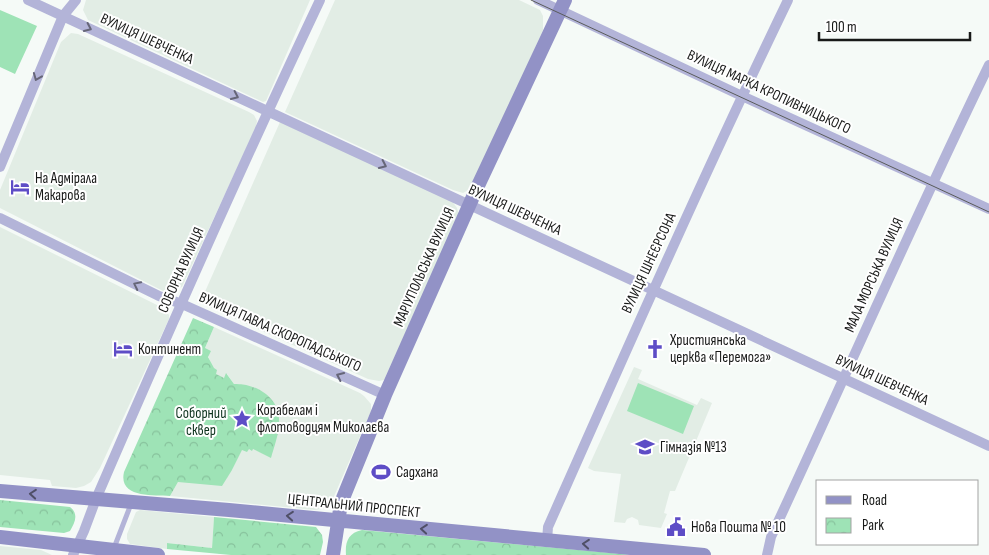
<svg xmlns="http://www.w3.org/2000/svg" width="989" height="555" font-family="'Sofia Sans Condensed',sans-serif">
<style>
.built{fill:#e2ede5}
.grass{fill:#9ee3b6}
.park{fill:url(#park-crowns)}
.lines{fill:none;stroke-linecap:round;stroke-linejoin:round}
.lane{stroke:#b3b4d8;stroke-width:5}
.street{stroke:#b3b4d8;stroke-width:10}
.secondary{stroke:#9292c6;stroke-width:14}
.tram{stroke:#595b5a;stroke-width:1}
.oneway{stroke:#666678}
.oneway2{stroke:#4f4f66}
.labels{text-anchor:middle;dominant-baseline:central;stroke-width:4;stroke-linejoin:round;paint-order:stroke}
.street-label{font-size:15px;fill:#181918;stroke:#fff}
.poi-label{font-size:15px;fill:#181918;stroke:#fff;text-anchor:start}
.park-label{font-size:15px;fill:#0e331e;stroke:#fff}
</style>
<defs>
<pattern id="park-crowns" width="20" height="18" patternUnits="userSpaceOnUse" patternTransform="scale(1.25)"><rect width="20" height="18" fill="#9ee3b6"/><path d="M2 6a3 3 0 1 1 6 0M12 15a3 3 0 1 1 6 0" fill="none" stroke="#87c29c"/></pattern>
</defs>
<rect width="100%" height="100%" fill="#f5faf7"/>
<!-- built -->
<path class="built" d="M 86,0 L 310,0 L 266,101 L 263,102 L 88,20 L 83,10 Z
M 335,0 L 519,0 L 540,10 L 543,16 L 543,30 L 476,181 L 470,189 L 463,193 L 453,190 L 285,112 Z
M 71,33 L 78,34 L 249,112 L 254,115 L 257,121 L 256,127 L 182,287 L 171,292 L 165,292 L 0,208 L 0,190 L 61,42 Z
M 280,122 L 452,201 L 457,208 L 459,215 L 384,380 L 379,381 L 368,379 L 200,303 Z
M 0,227 L 163,308 L 169,315 L 169,319 L 100,468 L 91,482 L 84,486 L 76,488 L 52,486 L 50,480 L 0,475 Z
M 214,327 L 360,393 L 364,396 L 371,404 L 371,411 L 332,501 L 322,509 L 315,510 L 170,496 L 178,482 L 232,470 L 242,449 L 253,449 L 271,457 L 240,384 L 234,384 L 227,374 L 224,378 L 215,374 L 205,348 Z
M 634,367 L 642,370 L 638,379 L 697,405 L 701,398 L 712,403 L 675,491 L 670,491 L 664,513 L 667,514 L 661,528 L 639,525 L 638,520 L 632,517 L 627,519 L 625,523 L 614,522 L 621,474 L 594,471 L 588,468 Z
M 140,510 L 214,517 L 212,548 L 167,543 L 167,549 L 130,544 L 127,539 L 127,534 L 136,512 Z
M 0,546 L 41,550 L 52,555 L 0,555 Z"/>
<!-- grass -->
<path class="grass" d="M 0,10 L 37,26 L 15,74 L 0,67 Z
M 638,383 L 694,406 L 683,434 L 627,411 Z"/>
<!-- park -->
<path class="park" d="M 193,318 L 214,327 L 205,348 L 211,351 L 208,357 L 214,368 L 217,370 L 216,374 L 224,378 L 226,373 L 234,384 C 256,383 281,398 279,423 C 279,434 274,447 271,458 L 253,449 L 252,451 L 249,449 L 247,452 L 242,450 L 232,470 L 222,486 L 178,482 L 170,496 C 153,495 118,498 124,472 Z
M 0,500 L 70,507 C 79,514 75,522 70,531 L 64,533 L 0,527 Z
M 214,517 L 316,527 L 322,535 L 323,542 L 320,555 L 231,555 L 167,549 L 167,543 L 212,548 Z
M 362,530 L 633,555 L 346,555 C 345,542 348,533 362,530 Z"/>
<g class="lines">
<!-- lane -->
<path class="lane" d="M 114,548 L 131,504"/>
<!-- street -->
<path class="street" d="M 28,0 L 989,446
M 538,0 L 742,96 L 989,209
M 0,167 L 63,16 L 76,0
M 0,218 L 159,296 L 182,304 L 385,395
M 547,541 L 548,527 C 626,351 704,174 788,0
M 73,555 L 84,531 L 96,499 C 168,332 242,165 320,0
M 767,555 L 771,537 C 844,380 913,221 989,65"/>
<!-- secondary -->
<path class="secondary" d="M 0,491 L 229,510 L 704,555
M 0,537 L 158,555
M 333,555 L 341,503 L 385,395 L 476,190 L 565,0"/>
<!-- tram -->
<path class="tram" d="M 531,0 L 989,212"/>
</g>
<!-- one-way arrows -->
<defs><path id="oneway-chevron" d="M-2-3.5L2.5 0L-2 3.5" fill="none" stroke-width="1.6" stroke-linecap="round" stroke-linejoin="round" transform="scale(1.25)"/></defs>
<g class="oneway">
<use href="#oneway-chevron" transform="translate(88 28) rotate(25)"/>
<use href="#oneway-chevron" transform="translate(37 77) rotate(112)"/>
<use href="#oneway-chevron" transform="translate(235 96) rotate(25)"/>
<use href="#oneway-chevron" transform="translate(383 165) rotate(25)"/>
<use href="#oneway-chevron" transform="translate(137 285) rotate(-154)"/>
<use href="#oneway-chevron" transform="translate(340 376) rotate(-155)"/>
</g>
<g class="oneway2">
<use href="#oneway-chevron" transform="translate(33 494) rotate(-175)"/>
<use href="#oneway-chevron" transform="translate(290 516) rotate(-175)"/>
<use href="#oneway-chevron" transform="translate(424 529) rotate(-175)"/>
<use href="#oneway-chevron" transform="translate(586 544) rotate(-175)"/>
</g>
<!-- icons -->
<defs>
<g id="hotel-bare" transform="scale(1.5)"><path d="M-6-4.5h1.5V1H6V5H4.5V3h-9V5H-6ZM-4 0a1.8 1.8 0 1 1 3.6 0ZM.5 0V-2.5h3Q6-2.5 6 0Z" fill="#5e4dc6" stroke="#fff" stroke-width="2.5" paint-order="stroke"/></g>
<g id="church-bare" transform="scale(1.5)"><path d="M-1.2-6h2.4v3.5h3.3v2.4h-3.3V6h-2.4V-.1h-3.3v-2.4h3.3Z" fill="#5e4dc6" stroke="#fff" stroke-width="2.5" paint-order="stroke"/></g>
<g id="sight-bare" transform="scale(1.5)"><path d="M0-6L1.8-2.2L6-1.7L2.9 1.2L3.7 5.4L0 3.3L-3.7 5.4L-2.9 1.2L-6-1.7L-1.8-2.2Z" fill="#5e4dc6" stroke="#fff" stroke-width="2.5" paint-order="stroke"/></g>
<g id="school-bare" transform="scale(1.5)"><path d="M0-5L7-2L0 1L-7-2ZM-4 1L0 2.5L4 1V4Q0 6-4 4Z" fill="#5e4dc6" stroke="#fff" stroke-width="2.5" paint-order="stroke"/></g>
<g id="stadium-bare" transform="scale(1.5)"><path d="M0-5a6.5 5 0 1 0 0 10a6.5 5 0 1 0 0-10ZM-3.5-1.8h7v3.6h-7Z" fill="#5e4dc6" stroke="#fff" stroke-width="2.5" paint-order="stroke"/></g>
<g id="civic-bare" transform="scale(1.5)"><path d="M-.6-6.5H3V-4.5H.6V-3L4-1V1h2V6H-6V1h2V-1L-.6-3ZM-1.2 2.5V6h2.4V2.5Z" fill="#5e4dc6" stroke="#fff" stroke-width="2.5" paint-order="stroke"/></g>
</defs>
<g fill-rule="evenodd">
<use href="#hotel-bare" x="20" y="187"/>
<use href="#hotel-bare" x="123" y="349"/>
<use href="#church-bare" x="655" y="349"/>
<use href="#sight-bare" x="242" y="419"/>
<use href="#school-bare" x="645" y="447"/>
<use href="#stadium-bare" x="381" y="472"/>
<use href="#civic-bare" x="676" y="527"/>
</g>
<g class="labels">
<!-- street labels -->
<g class="street-label">
<text transform="translate(147 39) rotate(25)">ВУЛИЦЯ ШЕВЧЕНКА</text>
<text transform="translate(769 92) rotate(25)">ВУЛИЦЯ МАРКА КРОПИВНИЦЬКОГО</text>
<text transform="translate(515 210) rotate(25)">ВУЛИЦЯ ШЕВЧЕНКА</text>
<text transform="translate(649 263) rotate(-65)">ВУЛИЦЯ ШНЕЄРСОНА</text>
<text transform="translate(424 267) rotate(-66)">МАРІУПОЛЬСЬКА ВУЛИЦЯ</text>
<text transform="translate(181 270) rotate(-66)">СОБОРНА ВУЛИЦЯ</text>
<text transform="translate(874 275) rotate(-66)">МАЛА МОРСЬКА ВУЛИЦЯ</text>
<text transform="translate(280 332) rotate(24)">ВУЛИЦЯ ПАВЛА СКОРОПАДСЬКОГО</text>
<text transform="translate(882 380) rotate(25)">ВУЛИЦЯ ШЕВЧЕНКА</text>
<text transform="translate(354 506) rotate(6)">ЦЕНТРАЛЬНИЙ ПРОСПЕКТ</text>
</g>
<!-- poi labels -->
<g class="poi-label">
<text x="35" y="178">На Адмірала<tspan x="35" dy="17">Макарова</tspan></text>
<text x="670" y="340">Християнська<tspan x="670" dy="17">церква «Перемога»</tspan></text>
<text x="138" y="349">Континент</text>
<text x="257" y="410">Корабелам і<tspan x="257" dy="17">флотоводцям Миколаєва</tspan></text>
<text x="660" y="447">Гімназія №13</text>
<text x="396" y="472">Садхана</text>
<text x="691" y="527">Нова Пошта № 10</text>
</g>
<!-- park labels -->
<g class="park-label">
<text x="201" y="413">Соборний<tspan x="201" dy="17">сквер</tspan></text>
</g>
</g>
<!-- legend -->
<rect x="816" y="480" width="162" height="65" fill="#ffffff" stroke="#a3a3a3"/>
<rect x="826" y="496" width="25" height="8" fill="#9292c6" stroke="#a3a3a3"/>
<text x="862" y="505" font-size="15" fill="#181918">Road</text>
<rect x="826" y="518" width="25" height="15" fill="url(#park-crowns)" stroke="#a3a3a3"/>
<text x="862" y="530" font-size="15" fill="#181918">Park</text>
<!-- scale -->
<path d="M819 32v8h151v-8" fill="none" stroke="#181918" stroke-width="2.5"/>
<text x="826" y="32" font-size="15" fill="#181918" stroke="#ffffff" stroke-width="4" paint-order="stroke">100 m</text>
</svg>
